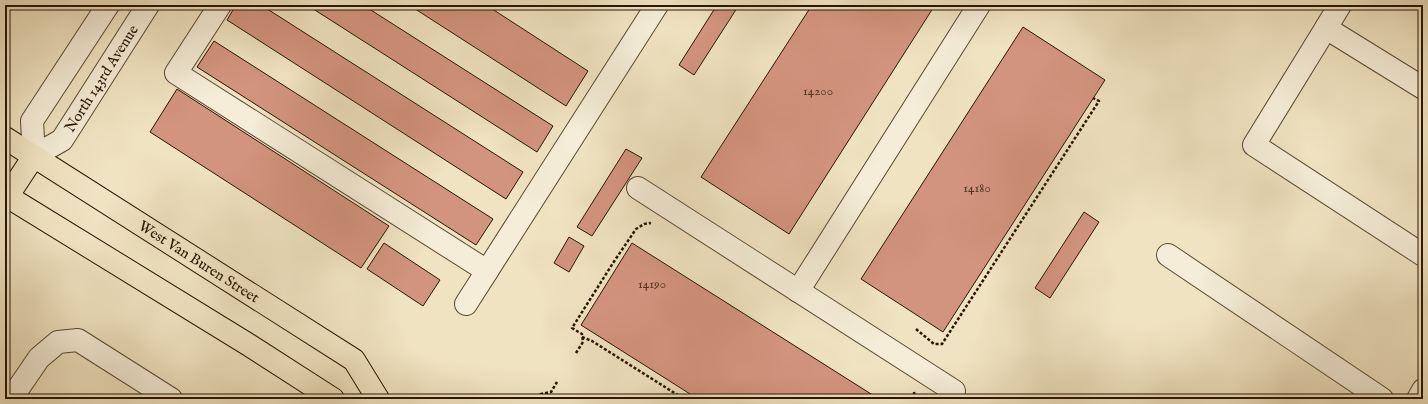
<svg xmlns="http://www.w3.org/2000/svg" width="1428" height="404" font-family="'IM FELL English',serif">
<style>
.building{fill:#d3947f;stroke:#281503}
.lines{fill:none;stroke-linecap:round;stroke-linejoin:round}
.minor-casing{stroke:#5a4832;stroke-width:24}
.major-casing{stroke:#281503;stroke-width:24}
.path{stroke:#281503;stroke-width:2.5;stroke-dasharray:3 2;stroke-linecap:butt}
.minor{stroke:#f5edd7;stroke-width:22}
.major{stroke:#f0e3c1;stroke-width:22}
.labels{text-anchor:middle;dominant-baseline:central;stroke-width:4;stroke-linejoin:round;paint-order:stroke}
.number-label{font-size:13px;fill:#533522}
.street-label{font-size:15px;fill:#281503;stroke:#f5edd7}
</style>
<rect width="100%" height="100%" fill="#f0e3c1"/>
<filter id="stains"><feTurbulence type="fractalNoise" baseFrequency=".005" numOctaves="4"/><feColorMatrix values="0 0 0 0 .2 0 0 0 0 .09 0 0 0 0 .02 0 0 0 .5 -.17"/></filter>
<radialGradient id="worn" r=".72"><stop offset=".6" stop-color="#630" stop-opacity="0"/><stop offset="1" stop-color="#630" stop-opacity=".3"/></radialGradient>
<!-- building -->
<path class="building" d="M 236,5 L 261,5 L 523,172 L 506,199 L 227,20 Z
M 307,5 L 363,5 L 553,126 L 537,152 Z
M 409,5 L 486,5 L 588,71 L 566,106 Z
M 717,5 L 739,5 L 694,75 L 679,65 Z
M 812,5 L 935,5 L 789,234 L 701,177 Z
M 1023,27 L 1105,80 L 943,332 L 861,279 Z
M 214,41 L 493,219 L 476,245 L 197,67 Z
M 177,89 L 389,226 L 361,268 L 150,132 Z
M 626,149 L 642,158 L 592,236 L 577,227 Z
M 1084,212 L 1099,222 L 1050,298 L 1035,288 Z
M 569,237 L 584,246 L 569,272 L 554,263 Z
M 384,243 L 440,280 L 423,306 L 367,269 Z
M 632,243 L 879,399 L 698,399 L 581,325 Z"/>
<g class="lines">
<!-- minor casing -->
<g class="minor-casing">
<g id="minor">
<path id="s1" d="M 108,5 L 32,121 L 34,156 L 62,140 L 148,5"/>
<path d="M 220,5 L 176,73 L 487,271"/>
<path d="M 1340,5 L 1326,28 L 1423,88"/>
<path d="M 1326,28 L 1254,145 L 1423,255"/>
<path d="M 638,188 L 954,391"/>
<path d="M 1168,255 L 1382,399"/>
<path d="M 798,291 L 979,5"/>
<path d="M 466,304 L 657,5"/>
<path d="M 11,399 L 39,358 L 58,342 L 78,340 L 171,399"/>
<path d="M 1418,399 L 1423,390"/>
</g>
</g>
<!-- major casing -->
<g class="major-casing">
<g id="major">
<path id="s2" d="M 5,138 L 354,360 L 378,399"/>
<path d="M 5,195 L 249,345 L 333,399"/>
<path d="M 7,197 L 34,156"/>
</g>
</g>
<!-- path -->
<path class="path" d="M 916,329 L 934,344 L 942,344 L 1099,101 L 1093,98
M 582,337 L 592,341 L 684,399
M 576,353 L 583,342 L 582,334 L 572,328 L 613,263 L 636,229 L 644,224 L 651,223
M 914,392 L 915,399
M 538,399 L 541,394 L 551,392 L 557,382"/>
<!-- minor -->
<use href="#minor" class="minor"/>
<!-- major -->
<use href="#major" class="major"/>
</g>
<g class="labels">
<!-- number labels -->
<g class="number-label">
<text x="818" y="91">14200</text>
<text x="977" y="188">14180</text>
<text x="652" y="284">14190</text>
</g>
<!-- street labels -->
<g class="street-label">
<text stroke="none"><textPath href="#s1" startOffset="279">North 143rd Avenue</textPath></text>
<text stroke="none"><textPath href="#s2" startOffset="230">West Van Buren Street</textPath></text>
</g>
</g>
<!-- margin -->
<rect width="1428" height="404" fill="none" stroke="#f0e3c1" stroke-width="20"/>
<rect x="6" y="6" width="1416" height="392" fill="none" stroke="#281503" stroke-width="2"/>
<rect x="10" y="10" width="1408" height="384" fill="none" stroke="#281503"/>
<rect width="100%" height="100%" filter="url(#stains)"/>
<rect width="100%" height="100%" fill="url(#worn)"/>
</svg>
